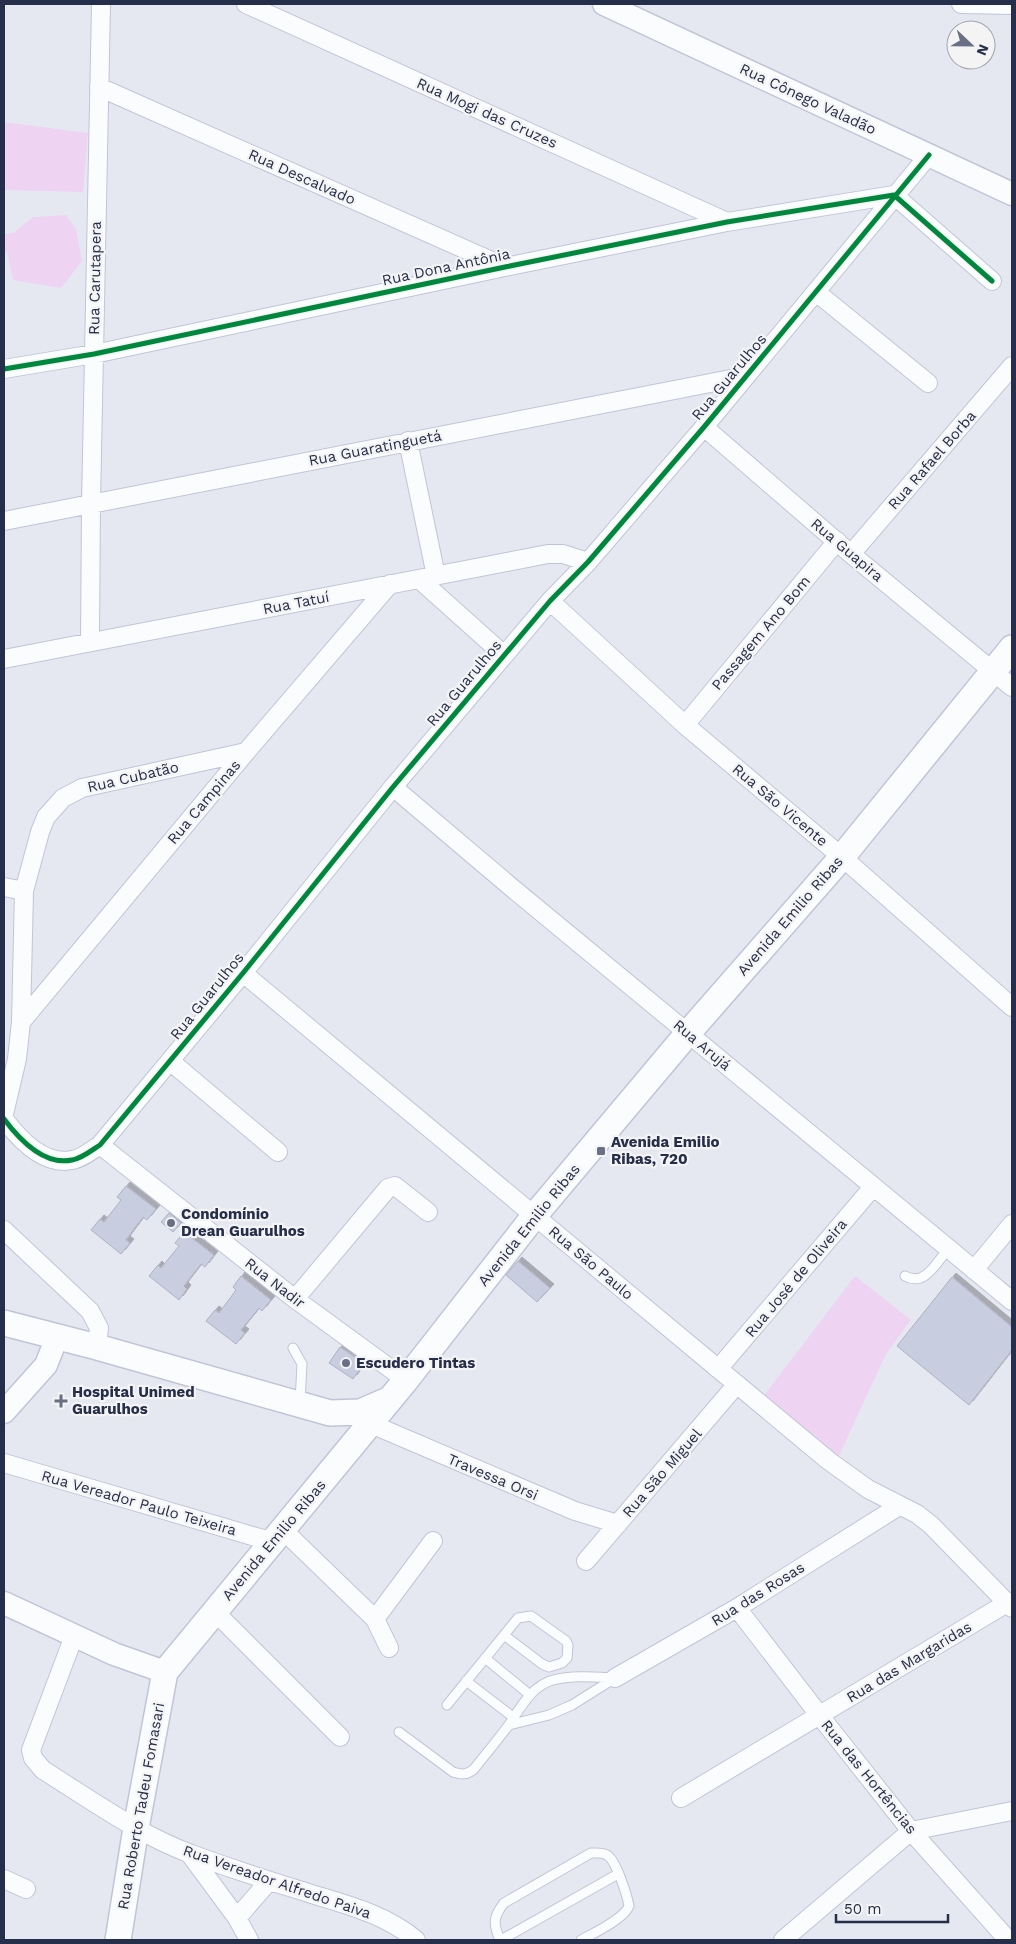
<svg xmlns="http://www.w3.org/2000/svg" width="1016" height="1944" font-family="'Work Sans',sans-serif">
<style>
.green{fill:#efd3f2}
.building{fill:#c8cedf;stroke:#adb2c3;filter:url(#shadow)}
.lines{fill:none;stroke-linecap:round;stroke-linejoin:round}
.service-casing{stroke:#c0c5d6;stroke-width:11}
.minor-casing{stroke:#c0c5d6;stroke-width:20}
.tertiary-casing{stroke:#c0c5d6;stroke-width:25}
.secondary-casing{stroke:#c0c5d6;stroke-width:28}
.service{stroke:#fbfcfd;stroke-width:9}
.minor{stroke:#fbfcfd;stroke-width:18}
.tertiary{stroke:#fbfcfd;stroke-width:22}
.secondary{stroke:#fbfcfd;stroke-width:25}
.cycleway-casing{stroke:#f4f4f4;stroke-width:8}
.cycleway{stroke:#00873e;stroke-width:5}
.poi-dot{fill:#696f84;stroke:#f4f4f4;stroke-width:2}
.labels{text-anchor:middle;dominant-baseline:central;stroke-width:4.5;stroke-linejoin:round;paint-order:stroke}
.street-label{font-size:15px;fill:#252e4a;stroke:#f4f4f4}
.poi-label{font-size:15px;font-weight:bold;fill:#252e4a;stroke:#f4f4f4;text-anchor:start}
</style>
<defs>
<filter id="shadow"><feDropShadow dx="4" dy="-4" stdDeviation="0" flood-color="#0004"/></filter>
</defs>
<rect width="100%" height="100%" fill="#e6e8f1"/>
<!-- green -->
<path class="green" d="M 4,122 L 88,133 L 83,192 L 4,190 Z
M 66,215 L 76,229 L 82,261 L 61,288 L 13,280 L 7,252 L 4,252 L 4,234 L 13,233 L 33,217 Z
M 855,1276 L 911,1320 L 886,1354 L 836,1462 L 763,1397 Z"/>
<!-- building -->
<path class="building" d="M 126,1186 L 156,1209 L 147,1220 L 143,1217 L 126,1240 L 130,1243 L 121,1254 L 91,1230 L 100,1219 L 104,1222 L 121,1200 L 117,1197 Z
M 169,1213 L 181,1223 L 173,1232 L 161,1222 Z
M 184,1232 L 214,1255 L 205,1267 L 201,1264 L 184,1286 L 187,1289 L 179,1300 L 149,1276 L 158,1265 L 161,1268 L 179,1246 L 175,1243 Z
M 518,1261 L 550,1288 L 537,1302 L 506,1275 Z
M 241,1276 L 271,1300 L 262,1311 L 259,1308 L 241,1330 L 245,1333 L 236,1344 L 206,1321 L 215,1310 L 219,1313 L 236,1290 L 233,1287 Z
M 952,1277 L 1012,1327 L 1012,1350 L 969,1405 L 897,1346 Z
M 340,1347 L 364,1363 L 353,1379 L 329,1363 Z"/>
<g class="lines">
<!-- service casing -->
<g class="service-casing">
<path id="service" d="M 905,1276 C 925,1287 936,1263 948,1249
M 293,1348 L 302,1364 L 300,1402
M 485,1658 L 530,1695
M 466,1681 L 513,1717
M 447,1705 L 518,1618 L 531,1616 L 566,1641 L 568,1645 L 567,1658 L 562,1663 L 549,1667 L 542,1664 L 504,1635
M 509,1725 L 549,1715 L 572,1705 L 615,1678
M 399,1732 L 453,1772 C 462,1775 467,1775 474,1769 C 485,1755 497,1741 508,1726 C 520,1709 531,1686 553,1680 C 573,1675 595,1677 615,1678
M 500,1940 C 493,1924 493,1917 504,1903 L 591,1853 C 596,1853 602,1852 607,1855 C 616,1860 627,1895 629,1906 C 624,1919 594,1933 581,1940
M 501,1940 L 618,1874"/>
</g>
<!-- minor casing -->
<g class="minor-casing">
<path id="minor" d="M 246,4 L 727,222
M 961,4 L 1012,5
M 99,87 L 505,267
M 816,292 L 928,383
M 4,369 L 94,354 L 505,267 L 727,222 L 894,195 L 992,281
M 704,427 L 851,554 L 1012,687
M 408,441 L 436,576
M 4,521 L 746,376
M 851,554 L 1012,366
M 419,579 L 504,655
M 550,601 L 685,725 L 842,857 L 1012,1007
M 90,642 L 91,504 L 101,4
M 4,659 L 548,554 L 563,554 L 588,562
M 685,725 L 837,541
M 393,787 L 511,887 L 1012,1301
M 4,887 L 24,891
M 243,973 L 829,1461 L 868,1489 L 917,1514 L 931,1525 L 1012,1608
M 21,1022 L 246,752 L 390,584
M 170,1061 L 278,1152
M 4,1114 L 17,1059 L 21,1022 L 24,891 L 40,832 L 46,817 L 63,798 L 82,788 L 246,752
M 4,1119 C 19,1139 44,1166 72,1160 C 81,1159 92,1150 100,1145 L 243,973 L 393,787 L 550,601 L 588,562 L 704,427 L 929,155
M 100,1145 L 295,1299 L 406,1380
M 4,1230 L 90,1311 L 99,1328 L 97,1347
M 974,1270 L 1012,1224
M 295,1299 L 388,1188 L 395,1186 L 428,1212
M 718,1369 L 873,1187
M 371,1424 L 575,1511 L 618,1524
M 4,1463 L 273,1542
M 283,1530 L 375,1619 L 389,1648
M 586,1561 L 737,1384
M 737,1608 L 820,1716 L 911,1831 L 1008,1940
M 214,1611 L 340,1737
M 375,1619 L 433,1541
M 74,1636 L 31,1750 L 33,1758 L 43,1770 C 91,1800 138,1834 191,1854 C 227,1867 263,1879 299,1890 C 339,1903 383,1912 416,1940
M 615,1678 L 737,1608 L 899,1506
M 681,1798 L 1007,1603 L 1012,1602
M 189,1853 L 237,1918 L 249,1940
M 4,1879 L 26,1889
M 237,1918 L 269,1881
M 783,1940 L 911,1831 L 1012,1811"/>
</g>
<!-- tertiary casing -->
<g class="tertiary-casing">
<path id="tertiary" d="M 604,4 L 1012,194
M 4,1412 L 46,1365 L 57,1337
M 4,1603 L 114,1654 L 165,1672"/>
</g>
<!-- secondary casing -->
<g class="secondary-casing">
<path id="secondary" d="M 4,1323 L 97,1347 L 330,1413 L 360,1412 L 388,1400
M 118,1940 L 136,1828 L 165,1672 L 406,1380 L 535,1215 L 688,1033 L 842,857 L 1012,648"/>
</g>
<!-- service -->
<use href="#service" class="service"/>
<!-- minor -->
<use href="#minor" class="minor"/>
<!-- tertiary -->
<use href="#tertiary" class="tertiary"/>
<!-- secondary -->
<use href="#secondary" class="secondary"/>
<!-- cycleway casing -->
<g class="cycleway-casing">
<path id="cycleway" d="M 4,369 L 94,354 L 505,267 L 727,222 L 894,195 L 992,281
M 4,1119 C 19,1139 44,1166 72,1160 C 81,1159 92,1150 100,1145 L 243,973 L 393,787 L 550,601 L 588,562 L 704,427 L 929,155"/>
</g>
<!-- cycleway -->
<use href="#cycleway" class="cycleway"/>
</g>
<!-- markers -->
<g class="poi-dot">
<rect x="596" y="1146" width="10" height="10" rx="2.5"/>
<circle cx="171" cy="1223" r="5"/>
<circle cx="346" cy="1363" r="5"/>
<path d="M58.5 1393.5h5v5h5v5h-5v5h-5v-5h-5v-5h5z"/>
</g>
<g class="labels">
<!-- street labels -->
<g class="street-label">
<text transform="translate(808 99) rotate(25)">Rua Cônego Valadão</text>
<text transform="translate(487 113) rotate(24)">Rua Mogi das Cruzes</text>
<text transform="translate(302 177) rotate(24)">Rua Descalvado</text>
<text transform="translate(446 267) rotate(-12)">Rua Dona Antônia</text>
<text transform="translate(95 278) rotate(-89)">Rua Carutapera</text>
<text transform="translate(729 377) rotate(-50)">Rua Guarulhos</text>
<text transform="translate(375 448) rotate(-11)">Rua Guaratinguetá</text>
<text transform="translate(932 460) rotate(-49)">Rua Rafael Borba</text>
<text transform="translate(847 550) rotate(40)">Rua Guapira</text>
<text transform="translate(296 603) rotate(-11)">Rua Tatuí</text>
<text transform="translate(761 633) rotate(-50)">Passagem Ano Bom</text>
<text transform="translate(464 683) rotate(-50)">Rua Guarulhos</text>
<text transform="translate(133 777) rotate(-13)">Rua Cubatão</text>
<text transform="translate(204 802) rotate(-50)">Rua Campinas</text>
<text transform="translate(780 805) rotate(40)">Rua São Vicente</text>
<text transform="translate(790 916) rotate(-49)">Avenida Emilio Ribas</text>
<text transform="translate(207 996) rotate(-51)">Rua Guarulhos</text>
<text transform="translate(702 1045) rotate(40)">Rua Arujá</text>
<text transform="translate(529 1225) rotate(-51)">Avenida Emilio Ribas</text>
<text transform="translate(591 1263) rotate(40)">Rua São Paulo</text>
<text transform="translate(796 1278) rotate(-50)">Rua José de Oliveira</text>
<text transform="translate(275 1283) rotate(38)">Rua Nadir</text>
<text transform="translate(662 1473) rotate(-49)">Rua São Miguel</text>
<text transform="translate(493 1477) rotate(23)">Travessa Orsi</text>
<text transform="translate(139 1503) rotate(16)">Rua Vereador Paulo Teixeira</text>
<text transform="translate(274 1540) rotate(-50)">Avenida Emilio Ribas</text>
<text transform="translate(758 1594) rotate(-32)">Rua das Rosas</text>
<text transform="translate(909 1662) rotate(-31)">Rua das Margaridas</text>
<text transform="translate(869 1777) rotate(51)">Rua das Hortências</text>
<text transform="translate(141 1806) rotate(-80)">Rua Roberto Tadeu Fomasari</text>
<text transform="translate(277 1882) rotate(19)">Rua Vereador Alfredo Paiva</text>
</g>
<!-- poi labels -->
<g class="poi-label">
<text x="611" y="1142">Avenida Emilio<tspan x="611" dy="17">Ribas, 720</tspan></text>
<text x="181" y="1214">Condomínio<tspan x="181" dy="17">Drean Guarulhos</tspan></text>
<text x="356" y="1363">Escudero Tintas</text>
<text x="72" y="1392">Hospital Unimed<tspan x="72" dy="17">Guarulhos</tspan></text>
</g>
</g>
<!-- border -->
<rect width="1016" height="1944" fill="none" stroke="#252e4a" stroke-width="10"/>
<!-- north arrow -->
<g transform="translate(971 45) rotate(112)"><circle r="24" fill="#f4f4f4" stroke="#a1a5b0"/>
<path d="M0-4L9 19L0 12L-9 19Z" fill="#696f84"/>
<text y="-8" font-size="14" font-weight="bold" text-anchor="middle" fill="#252e4a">N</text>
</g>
<!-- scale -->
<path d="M836 1914v8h112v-8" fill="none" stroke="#252e4a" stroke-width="2.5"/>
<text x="844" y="1914" font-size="15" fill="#252e4a" stroke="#f4f4f4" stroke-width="4" paint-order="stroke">50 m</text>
</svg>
